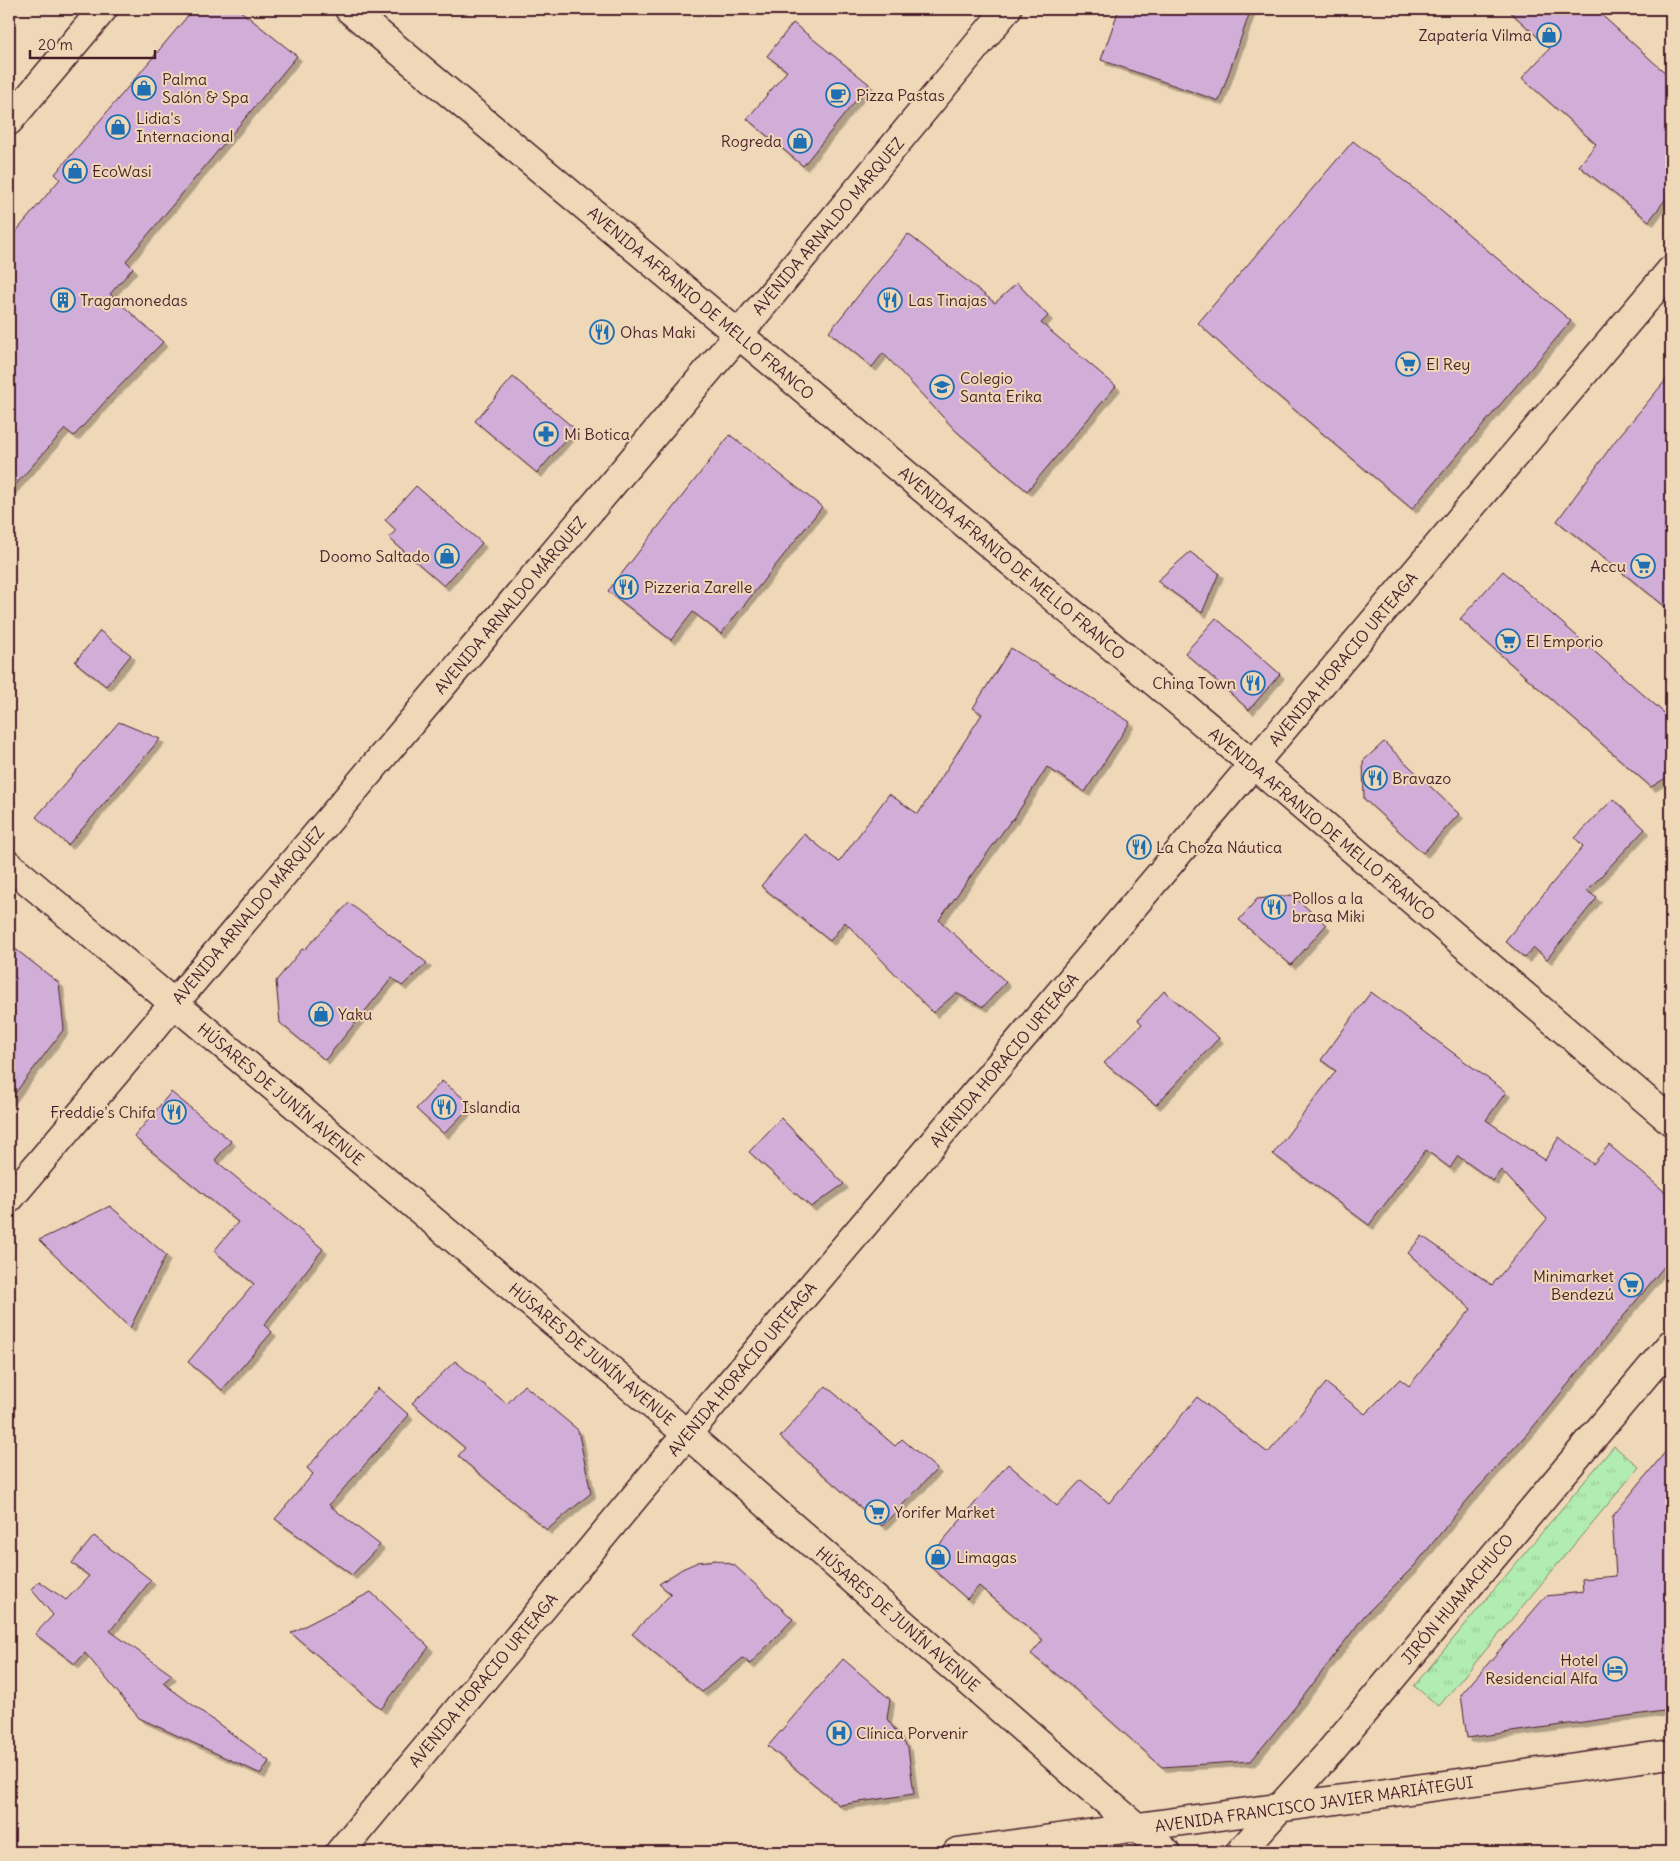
<svg xmlns="http://www.w3.org/2000/svg" width="1680" height="1861" font-family="Delius,sans-serif">
<style>
.grass{fill:url(#grass-tufts);stroke:#7e866e}
.building{fill:#d1aed8;stroke:#4a1f2b;filter:url(#shadow)}
.lines{fill:none;stroke-linecap:round;stroke-linejoin:round}
.street-casing{stroke:#4a1f2b;stroke-width:31}
.secondary-casing{stroke:#4a1f2b;stroke-width:31}
.street{stroke:#eed8b7;stroke-width:28}
.secondary{stroke:#eed8b7;stroke-width:28}
.labels{text-anchor:middle;dominant-baseline:central;stroke-width:4;stroke-linejoin:round;paint-order:stroke}
.poi-label{font-size:16px;fill:#4a1f2b;stroke:#eed8b7;text-anchor:start}
.street-label{font-size:16px;fill:#4a1f2b;stroke:#eed8b7}
</style>
<defs>
<pattern id="grass-tufts" width="24" height="20" patternUnits="userSpaceOnUse" patternTransform="scale(1.25)"><rect width="24" height="20" fill="#b1ecb1"/><path d="M3 7l-1-3M5 7V3M7 7l1-3M15 17l-1-3M17 17v-4M19 17l1-3" fill="none" stroke="#9aca98"/></pattern>
<filter id="shadow"><feDropShadow dx="4.5" dy="4.5" stdDeviation="0" flood-color="#0004"/></filter>
</defs>
<rect width="100%" height="100%" fill="#eed8b7"/>
<filter id="ink" filterUnits="userSpaceOnUse"><feTurbulence type="fractalNoise" baseFrequency=".02" numOctaves="2"/><feDisplacementMap in="SourceGraphic" scale="10" xChannelSelector="R" yChannelSelector="G"/><feConvolveMatrix kernelMatrix="1 2 1 2 8 2 1 2 1" color-interpolation-filters="sRGB"/></filter>
<g filter="url(#ink)">
<!-- grass -->
<path class="grass" d="M 1614,1446 L 1639,1467 L 1439,1706 L 1414,1686 Z"/>
<!-- building -->
<path class="building" d="M 222,9 L 238,9 L 297,56 L 126,261 L 133,268 L 110,294 L 163,342 L 110,396 L 74,436 L 65,429 L 9,492 L 9,240 L 60,179 L 55,174 L 191,12 Z
M 1119,9 L 1251,9 L 1219,101 L 1101,60 Z
M 1507,9 L 1595,9 L 1671,78 L 1671,192 L 1649,221 L 1579,166 L 1596,144 L 1522,78 L 1550,48 Z
M 793,23 L 869,84 L 803,166 L 747,119 L 787,71 L 767,56 Z
M 1353,141 L 1427,199 L 1571,321 L 1412,509 L 1264,384 L 1198,323 Z
M 908,234 L 995,303 L 1017,283 L 1048,316 L 1041,323 L 1116,386 L 1027,491 L 956,431 L 883,353 L 872,367 L 829,332 Z
M 1671,374 L 1671,611 L 1557,521 L 1615,441 Z
M 513,377 L 575,429 L 537,473 L 475,421 Z
M 730,435 L 822,507 L 721,634 L 693,612 L 671,640 L 608,591 Z
M 416,486 L 482,543 L 444,586 L 389,538 L 396,530 L 385,520 Z
M 1190,552 L 1219,573 L 1202,613 L 1157,581 Z
M 1503,571 L 1671,719 L 1671,775 L 1651,787 L 1460,619 Z
M 1216,618 L 1280,674 L 1249,710 L 1185,653 Z
M 100,631 L 131,655 L 106,686 L 75,662 Z
M 1011,648 L 1130,722 L 1085,792 L 1047,767 L 1013,820 L 1012,819 L 939,920 L 1006,982 L 983,1007 L 956,993 L 933,1013 L 845,922 L 830,941 L 761,886 L 804,834 L 839,862 L 889,794 L 918,814 L 982,714 L 973,708 Z
M 119,722 L 160,739 L 68,845 L 36,817 Z
M 1384,742 L 1459,814 L 1423,853 L 1364,799 L 1363,761 Z
M 1613,799 L 1645,829 L 1587,891 L 1597,898 L 1547,959 L 1534,948 L 1525,958 L 1505,941 L 1583,846 L 1575,838 Z
M 1292,895 L 1326,925 L 1291,965 L 1239,920 L 1257,899 Z
M 349,903 L 427,963 L 402,986 L 392,978 L 325,1060 L 280,1023 L 276,981 L 302,949 L 304,950 Z
M 9,944 L 59,983 L 64,1029 L 9,1101 Z
M 1164,991 L 1219,1038 L 1156,1105 L 1104,1063 L 1142,1024 L 1138,1020 Z
M 1371,992 L 1506,1092 L 1486,1120 L 1545,1160 L 1559,1137 L 1593,1164 L 1609,1145 L 1671,1197 L 1671,1258 L 1534,1426 L 1469,1498 L 1415,1565 L 1364,1616 L 1300,1701 L 1251,1761 L 1162,1767 L 1076,1690 L 1031,1654 L 1043,1640 L 979,1586 L 967,1599 L 925,1562 L 1008,1464 L 1057,1506 L 1081,1480 L 1109,1503 L 1197,1397 L 1268,1453 L 1326,1383 L 1365,1414 L 1400,1379 L 1409,1386 L 1471,1309 L 1408,1253 L 1422,1236 L 1492,1285 L 1547,1219 L 1501,1170 L 1493,1181 L 1458,1156 L 1450,1168 L 1426,1150 L 1369,1225 L 1273,1154 L 1336,1071 L 1321,1060 Z
M 442,1081 L 472,1105 L 444,1134 L 416,1109 Z
M 171,1092 L 231,1141 L 215,1160 L 323,1249 L 264,1325 L 272,1332 L 222,1390 L 188,1362 L 254,1284 L 214,1251 L 238,1222 L 134,1137 Z
M 781,1118 L 844,1184 L 811,1207 L 749,1152 Z
M 110,1206 L 166,1255 L 130,1328 L 39,1240 Z
M 455,1361 L 507,1404 L 524,1385 L 578,1430 L 591,1493 L 547,1530 L 458,1456 L 465,1448 L 412,1403 Z
M 826,1386 L 895,1446 L 902,1439 L 937,1469 L 882,1526 L 780,1437 Z
M 378,1388 L 409,1415 L 329,1505 L 380,1545 L 352,1575 L 275,1519 L 313,1474 L 307,1468 Z
M 1671,1445 L 1671,1710 L 1467,1738 L 1461,1695 L 1546,1596 L 1583,1592 L 1582,1579 L 1616,1576 L 1612,1517 Z
M 94,1536 L 151,1580 L 110,1631 L 172,1675 L 163,1683 L 269,1761 L 261,1774 L 139,1718 L 85,1653 L 75,1664 L 35,1634 L 53,1615 L 31,1589 L 39,1581 L 66,1600 L 89,1576 L 72,1563 Z
M 716,1560 L 734,1565 L 793,1619 L 750,1664 L 743,1658 L 702,1692 L 632,1634 L 671,1594 L 659,1584 L 682,1569 L 698,1562 Z
M 371,1592 L 429,1647 L 381,1709 L 291,1633 Z
M 843,1659 L 890,1699 L 887,1719 L 908,1748 L 914,1794 L 839,1805 L 768,1746 Z"/>
<g class="lines">
<!-- street casing -->
<g class="street-casing">
<path id="street" d="M 340,1852 L 687,1434 L 1671,270
M 1240,1852 L 1329,1753 L 1671,1344"/>
</g>
<!-- secondary casing -->
<g class="secondary-casing">
<path id="secondary" d="M 349,9 L 1254,765 L 1671,1121
M 9,121 L 103,9
M 9,865 L 687,1434 L 1079,1778 L 1166,1852
M 9,1199 L 738,335 L 1007,9
M 957,1852 L 1671,1754"/>
</g>
<!-- street -->
<use href="#street" class="street"/>
<!-- secondary -->
<use href="#secondary" class="secondary"/>
</g>
</g>
<!-- icons -->
<defs>
<g id="shop-ring" transform="scale(1.25)"><circle r="9.5" fill="#eed8b7" stroke="#1f6fb2" stroke-width="1.5"/><path d="M-5-2.5h2.3a2.7 3.5 0 0 1 5.4 0H5L5.5 6h-11ZM-1.5-2.5h3a1.5 2.3 0 0 0-3 0Z" fill="#1f6fb2"/></g>
<g id="cafe-ring" transform="scale(1.25)"><circle r="9.5" fill="#eed8b7" stroke="#1f6fb2" stroke-width="1.5"/><path d="M-5.5-4.5H6V0H3Q3 3.5 0 3.5H-2.5Q-5.5 3.5-5.5 0ZM3-3.2v2h1.7v-2ZM-6 4.5H4V6H-6Z" fill="#1f6fb2"/></g>
<g id="building-ring" transform="scale(1.25)"><circle r="9.5" fill="#eed8b7" stroke="#1f6fb2" stroke-width="1.5"/><path d="M-4-6H4V6H1V3H-1V6H-4ZM-2.5-4.3h1.7v1.8h-1.7ZM.8-4.3h1.7v1.8H.8ZM-2.5-1h1.7V.8h-1.7ZM.8-1h1.7V.8H.8Z" fill="#1f6fb2"/></g>
<g id="restaurant-ring" transform="scale(1.25)"><circle r="9.5" fill="#eed8b7" stroke="#1f6fb2" stroke-width="1.5"/><path d="M-5-6h1v4h1v-4h1v4h1v-4h1v5L-1.5 .5V6h-2V.5L-5-1ZM5-6V6H3V1.5H1.5Q1.5-4 5-6Z" fill="#1f6fb2"/></g>
<g id="supermarket-ring" transform="scale(1.25)"><circle r="9.5" fill="#eed8b7" stroke="#1f6fb2" stroke-width="1.5"/><path d="M-6-5.5h2.5l.6 2H6L4.5 2H-2.5L-4.4-4H-6ZM-1.5 3.2a1.3 1.3 0 1 0 .1 0ZM3 3.2a1.3 1.3 0 1 0 .1 0Z" fill="#1f6fb2"/></g>
<g id="school-ring" transform="scale(1.25)"><circle r="9.5" fill="#eed8b7" stroke="#1f6fb2" stroke-width="1.5"/><path d="M0-5L7-2L0 1L-7-2ZM-4 1L0 2.5L4 1V4Q0 6-4 4Z" fill="#1f6fb2"/></g>
<g id="pharmacy-ring" transform="scale(1.25)"><circle r="9.5" fill="#eed8b7" stroke="#1f6fb2" stroke-width="1.5"/><path d="M-2-6h4v4h4v4h-4v4h-4v-4h-4v-4h4Z" fill="#1f6fb2"/></g>
<g id="hotel-ring" transform="scale(1.25)"><circle r="9.5" fill="#eed8b7" stroke="#1f6fb2" stroke-width="1.5"/><path d="M-6-4.5h1.5V1H6V5H4.5V3h-9V5H-6ZM-4 0a1.8 1.8 0 1 1 3.6 0ZM.5 0V-2.5h3Q6-2.5 6 0Z" fill="#1f6fb2"/></g>
<g id="hospital-ring" transform="scale(1.25)"><circle r="9.5" fill="#eed8b7" stroke="#1f6fb2" stroke-width="1.5"/><path d="M-5-5h3v3.5h4V-5h3V5h-3V1.5h-4V5h-3Z" fill="#1f6fb2"/></g>
</defs>
<g fill-rule="evenodd">
<use href="#shop-ring" x="1549" y="35"/>
<use href="#shop-ring" x="144" y="88"/>
<use href="#cafe-ring" x="838" y="95"/>
<use href="#shop-ring" x="118" y="127"/>
<use href="#shop-ring" x="800" y="141"/>
<use href="#shop-ring" x="75" y="171"/>
<use href="#building-ring" x="63" y="300"/>
<use href="#restaurant-ring" x="890" y="300"/>
<use href="#restaurant-ring" x="602" y="332"/>
<use href="#supermarket-ring" x="1408" y="364"/>
<use href="#school-ring" x="942" y="387"/>
<use href="#pharmacy-ring" x="546" y="434"/>
<use href="#shop-ring" x="447" y="556"/>
<use href="#supermarket-ring" x="1643" y="566"/>
<use href="#restaurant-ring" x="626" y="587"/>
<use href="#supermarket-ring" x="1508" y="641"/>
<use href="#restaurant-ring" x="1253" y="683"/>
<use href="#restaurant-ring" x="1375" y="778"/>
<use href="#restaurant-ring" x="1139" y="847"/>
<use href="#restaurant-ring" x="1274" y="907"/>
<use href="#shop-ring" x="321" y="1014"/>
<use href="#restaurant-ring" x="444" y="1107"/>
<use href="#restaurant-ring" x="174" y="1112"/>
<use href="#supermarket-ring" x="1631" y="1285"/>
<use href="#supermarket-ring" x="877" y="1512"/>
<use href="#shop-ring" x="938" y="1557"/>
<use href="#hotel-ring" x="1615" y="1669"/>
<use href="#hospital-ring" x="839" y="1733"/>
</g>
<g class="labels">
<!-- poi labels -->
<g class="poi-label">
<text x="1532" y="35" text-anchor="end">Zapatería Vilma</text>
<text x="162" y="79">Palma<tspan x="162" dy="18">Salón &amp; Spa</tspan></text>
<text x="856" y="95">Pizza Pastas</text>
<text x="136" y="118">Lidia's<tspan x="136" dy="18">Internacional</tspan></text>
<text x="782" y="141" text-anchor="end">Rogreda</text>
<text x="92" y="171">EcoWasi</text>
<text x="80" y="300">Tragamonedas</text>
<text x="908" y="300">Las Tinajas</text>
<text x="620" y="332">Ohas Maki</text>
<text x="1426" y="364">El Rey</text>
<text x="960" y="378">Colegio<tspan x="960" dy="18">Santa Erika</tspan></text>
<text x="564" y="434">Mi Botica</text>
<text x="430" y="556" text-anchor="end">Doomo Saltado</text>
<text x="1626" y="566" text-anchor="end">Accu</text>
<text x="644" y="587">Pizzeria Zarelle</text>
<text x="1526" y="641">El Emporio</text>
<text x="1236" y="683" text-anchor="end">China Town</text>
<text x="1392" y="778">Bravazo</text>
<text x="1156" y="847">La Choza Náutica</text>
<text x="1292" y="898">Pollos a la<tspan x="1292" dy="18">brasa Miki</tspan></text>
<text x="338" y="1014">Yaku</text>
<text x="462" y="1107">Islandia</text>
<text x="156" y="1112" text-anchor="end">Freddie's Chifa</text>
<text x="1614" y="1276" text-anchor="end">Minimarket<tspan x="1614" dy="18">Bendezú</tspan></text>
<text x="894" y="1512">Yorifer Market</text>
<text x="956" y="1557">Limagas</text>
<text x="1598" y="1660" text-anchor="end">Hotel<tspan x="1598" dy="18">Residencial Alfa</tspan></text>
<text x="856" y="1733">Clínica Porvenir</text>
</g>
<!-- street labels -->
<g class="street-label">
<text transform="translate(828 226) rotate(-50)">AVENIDA ARNALDO MÁRQUEZ</text>
<text transform="translate(701 303) rotate(40)">AVENIDA AFRANIO DE MELLO FRANCO</text>
<text transform="translate(1012 563) rotate(40)">AVENIDA AFRANIO DE MELLO FRANCO</text>
<text transform="translate(510 605) rotate(-50)">AVENIDA ARNALDO MÁRQUEZ</text>
<text transform="translate(1343 659) rotate(-50)">AVENIDA HORACIO URTEAGA</text>
<text transform="translate(1322 824) rotate(40)">AVENIDA AFRANIO DE MELLO FRANCO</text>
<text transform="translate(248 915) rotate(-50)">AVENIDA ARNALDO MÁRQUEZ</text>
<text transform="translate(1004 1060) rotate(-50)">AVENIDA HORACIO URTEAGA</text>
<text transform="translate(281 1094) rotate(40)">HÚSARES DE JUNÍN AVENUE</text>
<text transform="translate(592 1354) rotate(40)">HÚSARES DE JUNÍN AVENUE</text>
<text transform="translate(742 1369) rotate(-50)">AVENIDA HORACIO URTEAGA</text>
<text transform="translate(1457 1599) rotate(-50)">JIRÓN HUAMACHUCO</text>
<text transform="translate(898 1619) rotate(41)">HÚSARES DE JUNÍN AVENUE</text>
<text transform="translate(483 1680) rotate(-50)">AVENIDA HORACIO URTEAGA</text>
<text transform="translate(1314 1804) rotate(-8)">AVENIDA FRANCISCO JAVIER MARIÁTEGUI</text>
</g>
</g>
<!-- margin -->
<rect width="1680" height="1861" fill="none" stroke="#eed8b7" stroke-width="30"/>
<rect x="15" y="15" width="1650" height="1831" fill="none" stroke="#4a1f2b" stroke-width="2" filter="url(#ink)"/>
<!-- scale -->
<path d="M30 50v8h125v-8" fill="none" stroke="#4a1f2b" stroke-width="2.5"/>
<text x="38" y="50" font-size="15" fill="#4a1f2b" stroke="#eed8b7" stroke-width="4" paint-order="stroke">20 m</text>
</svg>
